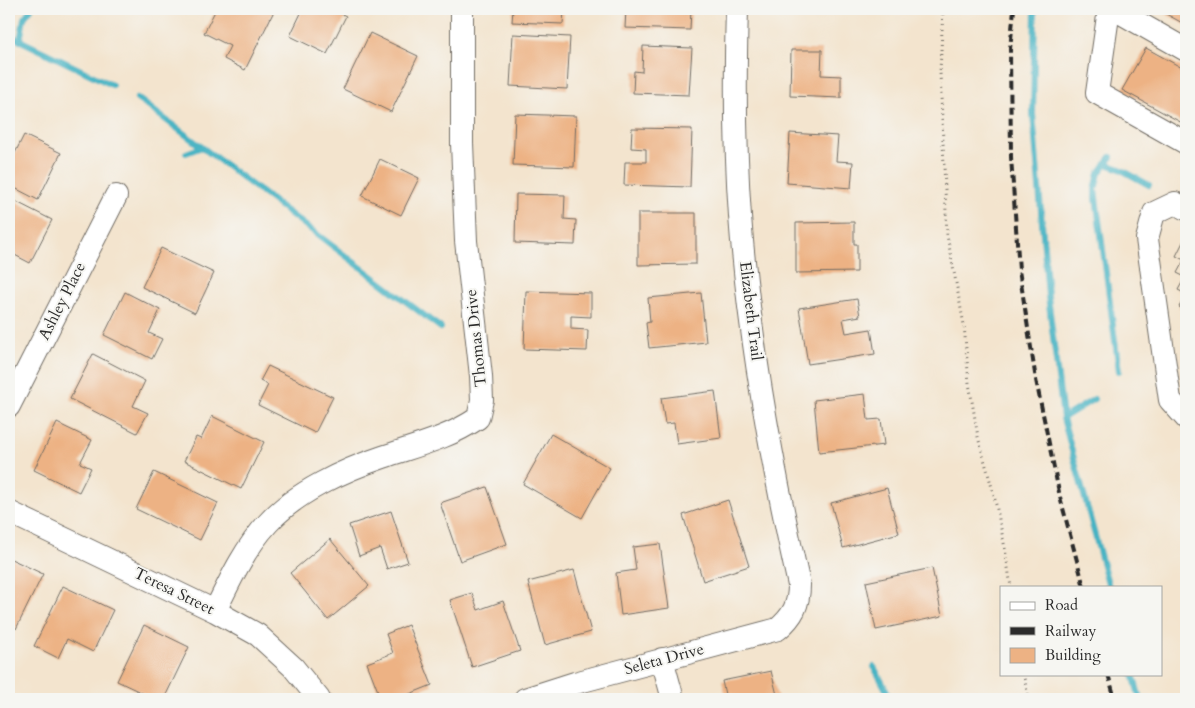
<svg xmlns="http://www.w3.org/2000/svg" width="1195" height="708" font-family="Cardo,serif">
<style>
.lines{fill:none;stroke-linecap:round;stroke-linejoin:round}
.stream{stroke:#46b3c3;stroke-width:6}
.building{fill:#edb284}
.minor-casing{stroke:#716c64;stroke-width:24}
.path{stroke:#716c64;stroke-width:3;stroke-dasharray:1 4;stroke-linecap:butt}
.minor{stroke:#fff;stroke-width:22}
.rail{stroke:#2b2b2b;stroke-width:4;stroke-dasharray:8 4;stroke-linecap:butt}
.labels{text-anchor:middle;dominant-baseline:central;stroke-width:4;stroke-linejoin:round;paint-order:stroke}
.street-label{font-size:16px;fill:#2b2b2b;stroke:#f6f6f2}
</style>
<rect width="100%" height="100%" fill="#f6f6f2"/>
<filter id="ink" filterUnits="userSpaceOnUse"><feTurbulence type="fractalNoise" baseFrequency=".02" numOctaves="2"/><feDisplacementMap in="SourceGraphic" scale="10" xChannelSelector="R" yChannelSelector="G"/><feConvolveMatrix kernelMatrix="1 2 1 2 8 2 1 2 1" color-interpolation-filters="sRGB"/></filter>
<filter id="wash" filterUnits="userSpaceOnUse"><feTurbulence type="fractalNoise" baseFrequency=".0096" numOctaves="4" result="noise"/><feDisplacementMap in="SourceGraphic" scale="20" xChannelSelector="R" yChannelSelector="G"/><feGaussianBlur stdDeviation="1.12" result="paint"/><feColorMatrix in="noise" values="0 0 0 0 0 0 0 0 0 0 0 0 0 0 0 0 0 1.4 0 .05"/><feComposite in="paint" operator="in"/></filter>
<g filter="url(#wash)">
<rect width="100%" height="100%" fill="#f3e4ce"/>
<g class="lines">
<!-- stream -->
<path class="stream" d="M 1035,9 L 1033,114 L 1048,296 L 1063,418
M 9,35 L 112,85
M 20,41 L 24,18 L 31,9
M 137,98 L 441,328
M 186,153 L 202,147
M 1111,157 L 1099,173 L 1095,190 L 1119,371
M 1106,164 L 1118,168 L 1149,185
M 1094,399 L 1063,418 L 1109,587
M 874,667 L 891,699
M 1133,674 L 1140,699"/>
</g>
<g id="blocks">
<!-- building -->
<path class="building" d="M 216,9 L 275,9 L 245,70 L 224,59 L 230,46 L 204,33 Z
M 303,9 L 332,9 L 346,16 L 327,54 L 290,36 Z
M 513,9 L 564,9 L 563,24 L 512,22 Z
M 626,9 L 691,9 L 690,30 L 625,28 Z
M 829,9 L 850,9 L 850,12 L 829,10 Z
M 1157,9 L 1186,9 L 1186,25 Z
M 370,33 L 418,56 L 391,112 L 343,89 Z
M 513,34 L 570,37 L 567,89 L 510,86 Z
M 643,46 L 692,48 L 689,95 L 633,93 L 634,71 L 642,72 Z
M 1146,48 L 1186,70 L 1186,125 L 1122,90 Z
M 791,50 L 822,50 L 821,75 L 841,76 L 841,98 L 790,96 Z
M 515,114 L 576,116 L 574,167 L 513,165 Z
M 632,128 L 692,129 L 690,187 L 624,185 L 625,162 L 646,162 L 646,149 L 631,148 Z
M 790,133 L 838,136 L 836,161 L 853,162 L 851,188 L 787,183 Z
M 24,135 L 61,153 L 38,200 L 9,185 L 9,165 Z
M 380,159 L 419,178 L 401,215 L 362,196 Z
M 516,194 L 565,195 L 564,219 L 576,220 L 575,245 L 515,243 Z
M 9,198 L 52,220 L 30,263 L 9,252 Z
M 638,213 L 696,213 L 696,264 L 638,265 Z
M 854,222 L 854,244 L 857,244 L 857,272 L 796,273 L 796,223 Z
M 1186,236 L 1186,294 L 1178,290 L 1185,277 L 1177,273 L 1184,260 L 1176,256 Z
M 161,248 L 214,273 L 195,313 L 142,287 Z
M 526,291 L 591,293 L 591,317 L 571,316 L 571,329 L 588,330 L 587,351 L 524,349 Z
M 125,292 L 160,310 L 149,333 L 162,339 L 152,359 L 104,335 Z
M 701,293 L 706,342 L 649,348 L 646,323 L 650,322 L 648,298 Z
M 1186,295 L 1186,311 L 1179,307 Z
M 857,299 L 860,316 L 843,319 L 846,333 L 871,329 L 875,354 L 808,364 L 799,308 Z
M 93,354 L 145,381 L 133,406 L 148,413 L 137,433 L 70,399 Z
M 268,366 L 333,397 L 315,433 L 258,405 L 268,385 L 260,381 Z
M 715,391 L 721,438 L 677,444 L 674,423 L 665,424 L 661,398 Z
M 865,394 L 868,420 L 881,419 L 884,445 L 819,452 L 814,400 Z
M 212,416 L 264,442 L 241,489 L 184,461 L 196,437 L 201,439 Z
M 57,423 L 92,440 L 80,463 L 91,468 L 79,492 L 34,470 Z
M 551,434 L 610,468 L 582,518 L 523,484 Z
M 154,472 L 218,503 L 200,540 L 136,509 Z
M 487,487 L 507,544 L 460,561 L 440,503 Z
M 887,488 L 899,533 L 843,548 L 831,503 Z
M 728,500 L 749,566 L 703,581 L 683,515 Z
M 391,511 L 408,562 L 387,569 L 380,548 L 359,556 L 349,525 Z
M 330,539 L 369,586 L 328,620 L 290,573 Z
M 660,544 L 669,608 L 621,615 L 616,573 L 636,570 L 633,547 Z
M 9,558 L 43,574 L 16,629 L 9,625 Z
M 932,568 L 942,616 L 876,630 L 866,582 Z
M 574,570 L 591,632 L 545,645 L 528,582 Z
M 63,586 L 113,610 L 93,652 L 67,639 L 58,658 L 34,646 Z
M 472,593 L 478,610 L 503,601 L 520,651 L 472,667 L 450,600 Z
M 144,625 L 189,647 L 164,699 L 155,699 L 117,681 Z
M 408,625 L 432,685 L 397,699 L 381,699 L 367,663 L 393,653 L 386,634 Z
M 771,671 L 778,699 L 726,699 L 722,681 Z"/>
</g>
</g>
<g filter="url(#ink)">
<use href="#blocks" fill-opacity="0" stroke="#716c64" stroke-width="1"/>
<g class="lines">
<!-- minor casing -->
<g class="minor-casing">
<path id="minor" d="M 1109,9 L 1097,93 L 1186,143
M 1114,9 L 1186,50
M 1186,209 L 1175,203 L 1154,213 L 1147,239 L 1170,400 L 1186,418
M 9,406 L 116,196
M 9,512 L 215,611 L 258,635 L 293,667 L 319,699
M 215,611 C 230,580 245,548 268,523 C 296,492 344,470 383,457 C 415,446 449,438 478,418 L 482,400 L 481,376 L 466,241 L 462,143 L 462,9
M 662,659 L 673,699
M 525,699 L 575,683 L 778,629 C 793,616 799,605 799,585 C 772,465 749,340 740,216 C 735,148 735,78 737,9"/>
</g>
<!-- path -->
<path class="path" d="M 943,9 L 940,72 L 947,235 L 964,325 L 969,383 L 978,437 L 994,495 L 1005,548 L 1011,587
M 1023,674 L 1029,699"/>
<!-- minor -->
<use href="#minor" class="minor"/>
<!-- rail -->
<path class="rail" d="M 1014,9 L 1010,49 L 1011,157 L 1019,270 L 1036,380 L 1060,497 L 1084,587
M 1108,674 L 1115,699"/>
</g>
</g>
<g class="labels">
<!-- street labels -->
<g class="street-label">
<text transform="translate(62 301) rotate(-63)">Ashley Place</text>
<text transform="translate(751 311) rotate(83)">Elizabeth Trail</text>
<text transform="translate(476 338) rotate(-96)">Thomas Drive</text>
<text transform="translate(174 591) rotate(26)">Teresa Street</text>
<text transform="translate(664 659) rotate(-15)">Seleta Drive</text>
</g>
</g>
<!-- margin -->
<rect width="1195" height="708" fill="none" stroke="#f6f6f2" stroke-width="30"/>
<!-- legend -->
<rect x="1000" y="586" width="162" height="90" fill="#f6f6f2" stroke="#a5a5a2"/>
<rect x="1010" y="602" width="25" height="8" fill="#ffffff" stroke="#a5a5a2"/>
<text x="1045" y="610" font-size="15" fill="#2b2b2b">Road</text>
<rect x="1010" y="627" width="25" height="8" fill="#2b2b2b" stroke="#a5a5a2"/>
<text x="1045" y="636" font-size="15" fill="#2b2b2b">Railway</text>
<rect x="1010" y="648" width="25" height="15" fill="#edb284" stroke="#a5a5a2"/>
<text x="1045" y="660" font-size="15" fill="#2b2b2b">Building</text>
</svg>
